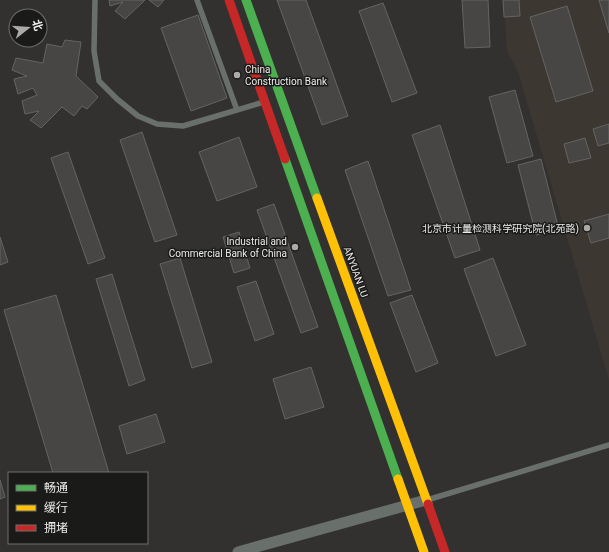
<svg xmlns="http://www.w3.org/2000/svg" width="609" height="552" font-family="Roboto,'Noto Sans SC',sans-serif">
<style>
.built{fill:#3c3831}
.building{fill:#474645;stroke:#646463}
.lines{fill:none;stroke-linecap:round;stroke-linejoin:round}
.lane{stroke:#69706c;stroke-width:5.5}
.street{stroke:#69706c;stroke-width:11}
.fast{stroke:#4caf50;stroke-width:9}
.slow{stroke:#ffc107;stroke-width:9}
.jam{stroke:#c62828;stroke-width:9}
.poi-dot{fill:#abaaa8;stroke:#1a1a19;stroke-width:1.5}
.labels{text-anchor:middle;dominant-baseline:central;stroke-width:3;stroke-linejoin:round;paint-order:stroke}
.poi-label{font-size:10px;fill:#ecebe9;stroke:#1a1a19;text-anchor:end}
.street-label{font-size:10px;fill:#ecebe9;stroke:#1a1a19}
</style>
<rect width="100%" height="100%" fill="#323130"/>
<!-- built -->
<path class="built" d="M 504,0 L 609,0 L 609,380 L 519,75 L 507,50 Z"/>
<!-- building -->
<path class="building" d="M 109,0 L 145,0 L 125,19 L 115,11 L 123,2 L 110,6 Z
M 149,0 L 164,0 L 158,7 Z
M 277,0 L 306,0 L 348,116 L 322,125 Z
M 462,0 L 488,0 L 490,47 L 465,48 Z
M 503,0 L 519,0 L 520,16 L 504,17 Z
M 599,0 L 609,0 L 609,33 Z
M 383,3 L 417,93 L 392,102 L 359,11 Z
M 567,6 L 593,91 L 556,102 L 530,17 Z
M 198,15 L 227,98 L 191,111 L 161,28 Z
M 65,40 L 81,42 L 76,76 L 98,97 L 87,109 L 82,106 L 74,116 L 62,107 L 41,128 L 30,120 L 39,111 L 25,114 L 22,101 L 37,95 L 33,88 L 18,94 L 14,79 L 27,76 L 12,70 L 16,58 L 43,63 L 47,44 L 62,47 Z
M 515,90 L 533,156 L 507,163 L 489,97 Z
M 609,124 L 609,143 L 598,146 L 593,129 Z
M 440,125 L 480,250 L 455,258 L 412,135 Z
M 142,132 L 177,235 L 155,242 L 120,140 Z
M 239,137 L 257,187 L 217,201 L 199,152 Z
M 585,138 L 591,158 L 569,163 L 564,144 Z
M 68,152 L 105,258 L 88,264 L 51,158 Z
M 541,159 L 559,230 L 536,235 L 518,165 Z
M 368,161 L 411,290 L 388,296 L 345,170 Z
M 274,204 L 318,327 L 301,333 L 257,210 Z
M 609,214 L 609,238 L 591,243 L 584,221 Z
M 239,232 L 250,268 L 234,273 L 223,237 Z
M 0,237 L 8,262 L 0,265 Z
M 180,258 L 212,362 L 192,368 L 160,264 Z
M 493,258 L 526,345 L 496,356 L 464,269 Z
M 112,274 L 145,380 L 129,386 L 96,279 Z
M 256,281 L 274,334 L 255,341 L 237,287 Z
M 56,295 L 109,473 L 53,473 L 4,310 Z
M 412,295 L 438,363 L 416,372 L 390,303 Z
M 311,367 L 324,407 L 285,419 L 273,379 Z
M 156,414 L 165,442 L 127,454 L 119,426 Z
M 0,480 L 5,497 L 0,499 Z"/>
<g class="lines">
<!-- lane -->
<path class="lane" d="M 95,0 L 94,51 L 99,81 L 117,99 L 138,116 L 157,124 L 183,126 L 264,102
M 197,0 L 237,110
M 427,500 L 609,445"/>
<!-- street -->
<path class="street" d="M 238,552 L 426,500"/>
<!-- fast -->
<path class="fast" d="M 246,0 L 317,198
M 285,159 L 398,479"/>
<!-- slow -->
<path class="slow" d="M 317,198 L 428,504
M 398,479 L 424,552"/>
<!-- jam -->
<path class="jam" d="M 229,0 L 285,159
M 428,504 L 445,552"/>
</g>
<!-- markers -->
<g class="poi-dot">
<circle cx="237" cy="75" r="4"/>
<circle cx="587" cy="228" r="4"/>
<circle cx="295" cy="247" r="4"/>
</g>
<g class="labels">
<!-- poi labels -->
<g class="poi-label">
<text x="245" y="69" text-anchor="start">China<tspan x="245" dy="12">Construction Bank</tspan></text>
<text x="579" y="228">北京市计量检测科学研究院(北苑路)</text>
<text x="287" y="241">Industrial and<tspan x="287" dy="12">Commercial Bank of China</tspan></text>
</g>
<!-- street labels -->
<g class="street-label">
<text transform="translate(356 272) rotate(70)">ANYUAN LU</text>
</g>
</g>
<!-- legend -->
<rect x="8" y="472" width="140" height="72" fill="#1a1a19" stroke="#6e6e6c"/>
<rect x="16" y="485" width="20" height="6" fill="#4caf50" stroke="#6e6e6c"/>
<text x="44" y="492" font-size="12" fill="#ecebe9">畅通</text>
<rect x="16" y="505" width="20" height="6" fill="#ffc107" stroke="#6e6e6c"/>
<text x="44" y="512" font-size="12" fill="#ecebe9">缓行</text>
<rect x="16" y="525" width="20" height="6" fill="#c62828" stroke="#6e6e6c"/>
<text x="44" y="532" font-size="12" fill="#ecebe9">拥堵</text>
<!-- north arrow -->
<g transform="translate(28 28) rotate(73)"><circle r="19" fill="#1a1a19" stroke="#6e6e6c"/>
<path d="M0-3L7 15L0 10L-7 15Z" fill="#abaaa8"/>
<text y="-6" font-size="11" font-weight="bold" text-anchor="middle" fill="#ecebe9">北</text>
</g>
</svg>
